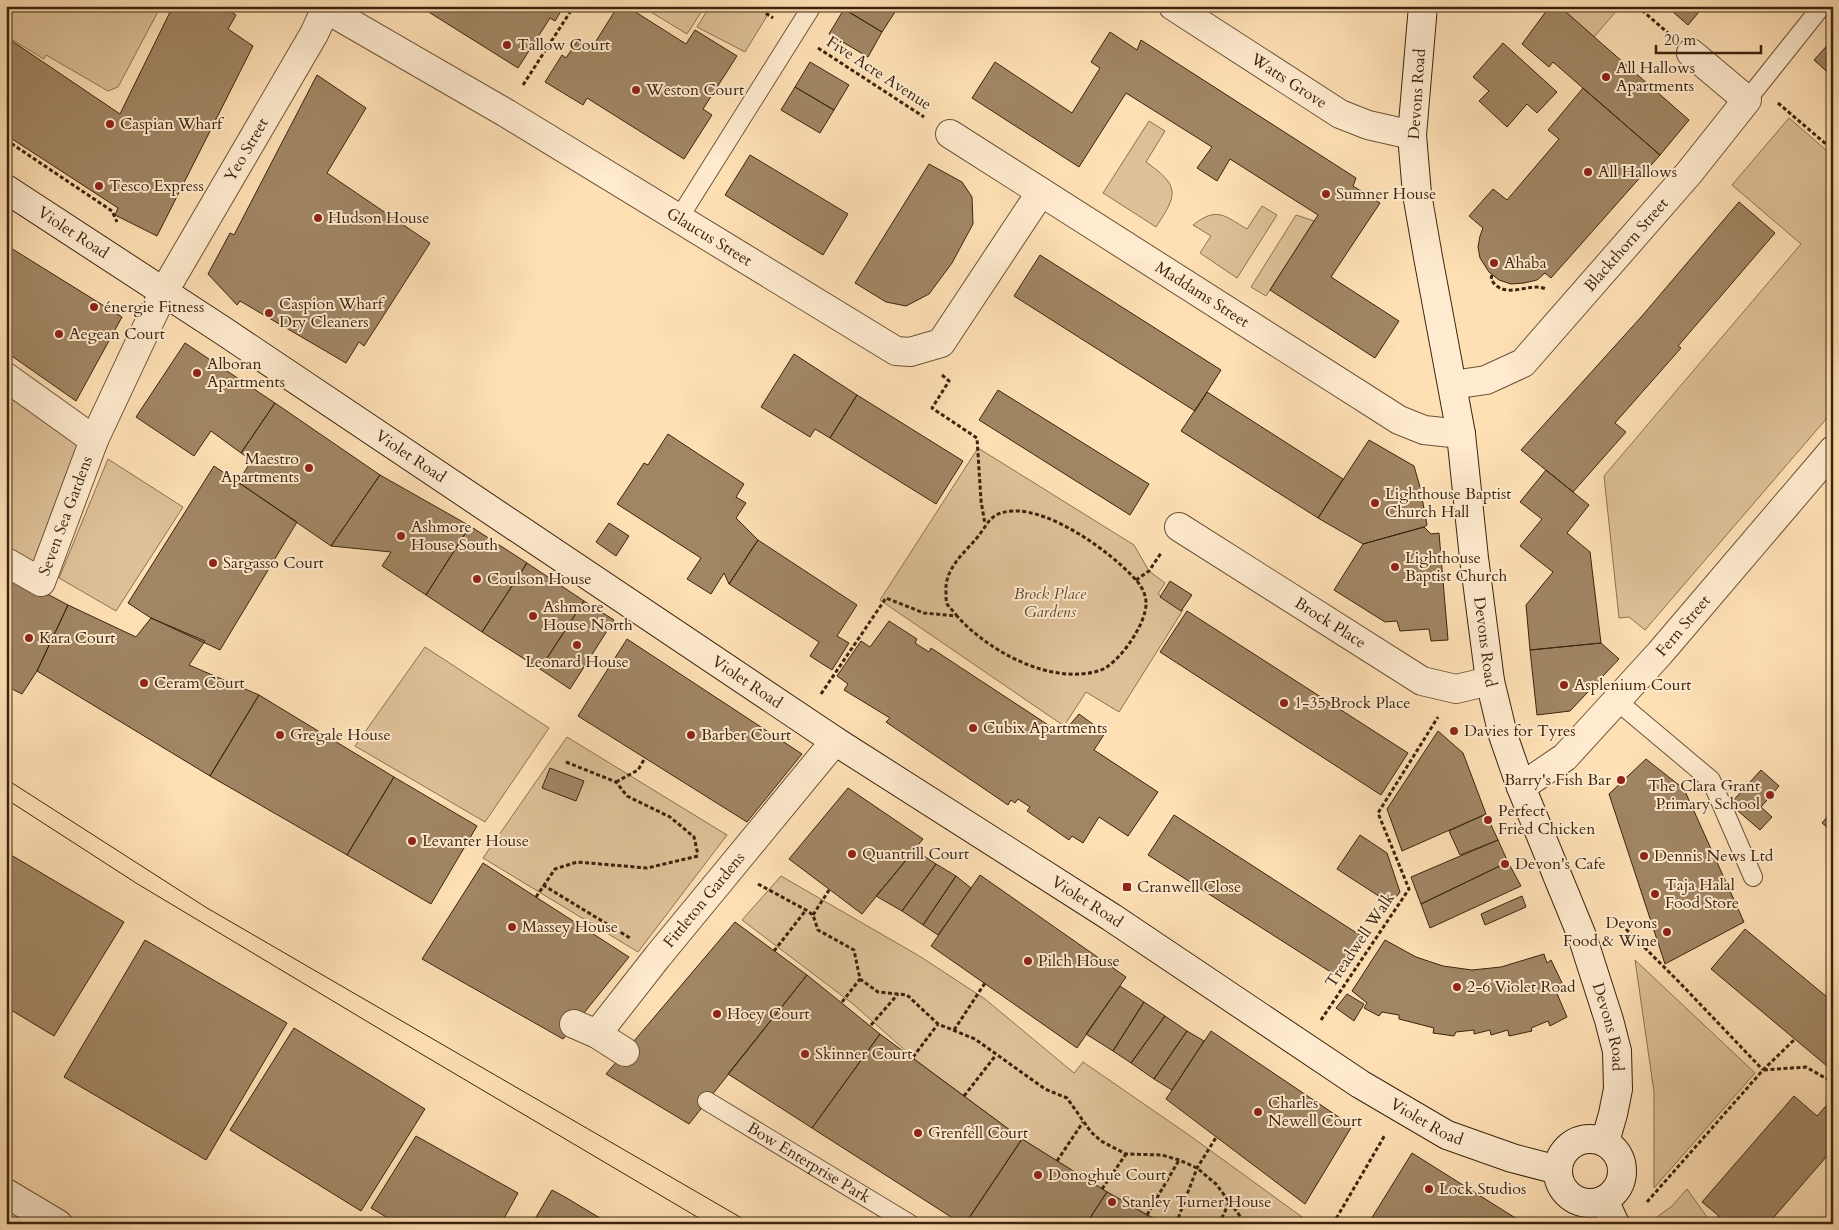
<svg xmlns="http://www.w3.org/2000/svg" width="1839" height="1230" font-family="Cardo,serif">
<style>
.green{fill:#dec098;stroke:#8c7252}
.building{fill:#a18664;stroke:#3b240d}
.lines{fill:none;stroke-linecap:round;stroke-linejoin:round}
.lane-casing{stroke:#6c5337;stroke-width:20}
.street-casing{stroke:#6c5337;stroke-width:30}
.secondary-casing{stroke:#3b240d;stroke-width:30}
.path{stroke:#3b240d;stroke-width:3;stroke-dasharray:4 2.5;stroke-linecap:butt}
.lane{stroke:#ffebcf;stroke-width:18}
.street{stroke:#ffebcf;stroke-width:28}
.secondary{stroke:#ffebcf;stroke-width:28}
.tram{stroke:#3b240d;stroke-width:1}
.poi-dot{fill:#8f2418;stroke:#ffebcf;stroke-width:2}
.labels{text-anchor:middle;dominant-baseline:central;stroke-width:4;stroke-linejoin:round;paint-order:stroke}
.poi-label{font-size:16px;fill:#3b240d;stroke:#ffebcf;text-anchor:start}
.street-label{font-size:16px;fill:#3b240d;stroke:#ffebcf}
.park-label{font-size:16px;font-style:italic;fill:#644b30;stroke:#ffebcf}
</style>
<rect width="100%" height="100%" fill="#ffe0b5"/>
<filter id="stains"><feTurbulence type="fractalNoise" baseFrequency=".004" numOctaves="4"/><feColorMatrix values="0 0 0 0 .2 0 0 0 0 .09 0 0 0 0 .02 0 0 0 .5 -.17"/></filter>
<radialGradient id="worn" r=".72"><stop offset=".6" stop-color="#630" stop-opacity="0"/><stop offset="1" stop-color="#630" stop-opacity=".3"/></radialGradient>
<!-- green -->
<path class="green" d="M 6,6 L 161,6 L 118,87 L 108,91 L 46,55 L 44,59 L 6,36 Z
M 641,6 L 705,6 L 687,34 Z
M 710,6 L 773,6 L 745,52 L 697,27 Z
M 1559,6 L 1615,6 L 1618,9 L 1594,37 Z
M 1789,118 L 1833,156 L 1833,411 L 1645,630 L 1629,617 L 1619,618 L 1604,476 L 1801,244 L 1732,185 Z
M 1149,121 L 1165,131 L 1146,162 C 1180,186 1178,194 1156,227 L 1103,193 Z
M 1262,206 L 1277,215 L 1237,278 L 1200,253 L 1211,236 L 1193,225 C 1217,206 1225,216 1247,229 Z
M 1296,215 L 1314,221 L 1266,296 L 1251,287 Z
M 6,394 L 82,442 L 34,563 L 6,547 Z
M 978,448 L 1134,545 L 1149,571 L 1165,583 L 1158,594 L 1183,610 L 1119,712 L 1086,692 L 1064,726 L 880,600 Z
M 108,459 L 183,507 L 116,611 L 59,578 Z
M 425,647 L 549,728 L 485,822 L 355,746 Z
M 567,737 L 727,835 L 638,952 L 483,858 Z
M 781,876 L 921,957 L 985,999 L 1074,1073 L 1083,1062 L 1189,1135 L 1302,1217 L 1297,1224 L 1164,1224 L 1141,1211 L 1097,1186 L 1022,1139 L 917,1061 L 853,1004 L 742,920 Z
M 1635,960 L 1755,1073 L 1654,1188 L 1654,1092 Z
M 1687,1189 L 1707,1217 L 1703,1224 L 1659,1224 L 1658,1216 L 1672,1206 Z"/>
<!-- building -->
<path class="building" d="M 173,6 L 222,6 L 236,15 L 228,29 L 253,46 L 157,236 L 115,215 L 118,208 L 6,135 L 6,37 L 120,114 Z
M 419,6 L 564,6 L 555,21 L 550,18 L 518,68 Z
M 618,6 L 626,6 L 686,44 L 695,30 L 737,56 L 703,109 L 712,115 L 684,159 L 587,98 L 583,105 L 545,82 L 562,55 L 566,58 L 578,40 L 591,49 Z
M 846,6 L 893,6 L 897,9 L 882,32 L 844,9 Z
M 1550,6 L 1559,6 L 1689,120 L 1660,155 L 1553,62 L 1549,67 L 1522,44 Z
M 1666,6 L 1704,6 L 1688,25 Z
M 844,9 L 882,32 L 868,57 L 829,34 Z
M 1110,32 L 1137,50 L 1141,40 L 1356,178 L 1353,186 L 1380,203 L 1331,277 L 1399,321 L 1375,358 L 1270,290 L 1318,215 L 1230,159 L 1217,181 L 1197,168 L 1212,147 L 1126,93 L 1079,167 L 972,98 L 995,62 L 1072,113 L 1100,68 L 1091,62 Z
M 1833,39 L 1833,77 L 1814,60 Z
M 1503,43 L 1557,92 L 1537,113 L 1527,104 L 1507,127 L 1479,101 L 1489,91 L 1473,77 Z
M 810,62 L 849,85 L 834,110 L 795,87 Z
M 317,75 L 366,108 L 327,173 L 430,243 L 364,346 L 359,342 L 346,363 L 240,301 L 237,305 L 208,274 L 230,233 L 234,235 Z
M 795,87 L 834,110 L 820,133 L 781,110 Z
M 1583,88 L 1660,155 L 1551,278 L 1545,273 L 1537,280 L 1524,283 L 1511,284 L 1499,280 L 1489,272 L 1480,258 L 1478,247 L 1480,236 L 1483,228 L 1469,216 L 1493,189 L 1507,200 L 1559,139 L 1548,130 Z
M 750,155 L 848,214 L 823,255 L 725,195 Z
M 929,164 L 962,182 L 972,197 L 973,224 L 952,263 L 929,294 L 906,306 L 886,302 L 855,283 Z
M 1739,202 L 1775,233 L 1678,346 L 1681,348 L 1615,423 L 1626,432 L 1573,492 L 1521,450 L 1642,316 Z
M 6,245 L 122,317 L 76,401 L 6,352 Z
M 1040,255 L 1221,370 L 1195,411 L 1014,296 Z
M 185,343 L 275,403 L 241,453 L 211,431 L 194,456 L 136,417 Z
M 794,354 L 857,395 L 830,438 L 815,429 L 810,437 L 761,407 Z
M 998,390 L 1149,484 L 1130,515 L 979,420 Z
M 1207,392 L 1343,479 L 1318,518 L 1181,431 Z
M 857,395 L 963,461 L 936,504 L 830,438 Z
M 275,403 L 380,475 L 331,546 L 238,482 L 252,460 L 241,453 Z
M 668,434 L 744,484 L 736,497 L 746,503 L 736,518 L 758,540 L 729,584 L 724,573 L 711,594 L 687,579 L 701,558 L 617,504 L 644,463 L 648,465 Z
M 1369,440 L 1414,466 L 1420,487 L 1427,525 L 1424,527 L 1363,544 L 1318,518 Z
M 214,466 L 297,522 L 220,650 L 151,618 L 128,603 Z
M 1546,470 L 1589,505 L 1567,533 L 1590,552 L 1601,643 L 1530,650 L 1526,605 L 1553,572 L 1520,546 L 1542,519 L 1520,502 Z
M 380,475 L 470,526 L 426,595 L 382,566 L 391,552 L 331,546 Z
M 609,523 L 629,536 L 616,556 L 596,542 Z
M 470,526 L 527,563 L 482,632 L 426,595 Z
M 1424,527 L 1431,534 L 1439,533 L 1448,640 L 1431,641 L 1429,629 L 1400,631 L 1397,621 L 1385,622 L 1334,590 L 1363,544 Z
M 758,540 L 857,605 L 837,636 L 849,643 L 832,670 L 810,656 L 819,642 L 729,584 Z
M 527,563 L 584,601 L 540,669 L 482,632 Z
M 6,572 L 68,605 L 37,671 L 22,694 L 6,686 Z
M 1170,581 L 1192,595 L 1181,611 L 1160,597 Z
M 584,601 L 614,620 L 570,689 L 540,669 Z
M 68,605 L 136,637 L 151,618 L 205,641 L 189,665 L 259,695 L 210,776 L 37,671 Z
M 1187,611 L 1408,753 L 1381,795 L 1160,652 Z
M 889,621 L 917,639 L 915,643 L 929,652 L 931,648 L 1062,734 L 1079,714 L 1105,733 L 1094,750 L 1158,792 L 1128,836 L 1099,817 L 1083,843 L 1072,836 L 1069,840 L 1027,811 L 1030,807 L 1018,799 L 1015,803 L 1011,800 L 1008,805 L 886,722 L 890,718 L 844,690 L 848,684 L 837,676 L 861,641 L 870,647 Z
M 627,639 L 802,754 L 747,822 L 578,716 Z
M 1601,643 L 1619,659 L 1570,711 L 1537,715 L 1530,650 Z
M 259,695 L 394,777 L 347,855 L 210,776 Z
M 1438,731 L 1463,753 L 1486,814 L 1402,851 L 1387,809 Z
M 1646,759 L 1684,789 L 1744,922 L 1665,964 L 1609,794 Z
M 550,768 L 584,781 L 576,801 L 542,788 Z
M 1761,770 L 1779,786 L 1761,807 L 1772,817 L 1760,830 L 1730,804 Z
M 394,777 L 477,826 L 431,904 L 347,855 Z
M 848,788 L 923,839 L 862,914 L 789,859 Z
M 1833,810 L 1833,832 L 1822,823 Z
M 1486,814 L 1498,840 L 1460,855 L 1449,831 Z
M 1174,815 L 1366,939 L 1340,978 L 1148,855 Z
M 1360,835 L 1387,853 L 1400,892 L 1391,904 L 1337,869 Z
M 1498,840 L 1508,862 L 1421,904 L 1411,877 Z
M 915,850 L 936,864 L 902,911 L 876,896 Z
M 6,852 L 124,922 L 54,1036 L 6,1007 Z
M 1508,862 L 1521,886 L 1430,928 L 1421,904 Z
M 483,863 L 629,957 L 563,1039 L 422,959 Z
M 936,864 L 956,876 L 923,925 L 902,911 Z
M 980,875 L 1126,977 L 1077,1048 L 931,946 Z
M 956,876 L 971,888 L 938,935 L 923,925 Z
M 1522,896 L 1526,907 L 1485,925 L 1481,914 Z
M 735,922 L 807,975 L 689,1124 L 606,1074 Z
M 1745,929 L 1833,1002 L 1833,1071 L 1711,969 Z
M 145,940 L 287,1023 L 206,1160 L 64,1077 Z
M 1385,940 L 1416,957 L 1443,966 L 1472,970 L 1501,967 L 1544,954 L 1547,963 L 1551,960 L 1563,985 L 1555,989 L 1567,1017 L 1550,1026 L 1548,1021 L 1531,1028 L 1532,1031 L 1509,1036 L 1508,1030 L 1491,1035 L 1490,1030 L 1474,1034 L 1474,1030 L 1456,1032 L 1454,1036 L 1433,1033 L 1434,1028 L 1399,1019 L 1399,1015 L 1382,1012 L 1379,1016 L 1364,1008 L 1367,1003 L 1352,991 Z
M 807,975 L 880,1034 L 812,1128 L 728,1074 Z
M 1120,986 L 1144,1002 L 1113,1051 L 1086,1034 Z
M 1347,994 L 1364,1004 L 1354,1021 L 1336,1008 Z
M 1144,1002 L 1165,1016 L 1131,1063 L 1113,1051 Z
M 1165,1016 L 1187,1031 L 1154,1079 L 1131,1063 Z
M 294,1028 L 425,1109 L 361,1211 L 230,1130 Z
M 1187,1031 L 1204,1041 L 1172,1090 L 1154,1079 Z
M 1211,1031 L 1352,1126 L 1305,1204 L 1166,1099 Z
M 880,1034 L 1022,1139 L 965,1224 L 962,1224 L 812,1128 Z
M 1794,1096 L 1817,1116 L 1826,1106 L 1833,1112 L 1833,1149 L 1768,1224 L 1712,1224 L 1719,1216 L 1702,1202 Z
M 416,1136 L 518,1193 L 501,1224 L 398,1224 L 371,1208 Z
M 1022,1139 L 1107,1192 L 1086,1224 L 965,1224 Z
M 1412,1153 L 1525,1224 L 1368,1224 Z
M 552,1190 L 565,1197 L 610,1224 L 532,1224 Z
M 1107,1192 L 1147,1215 L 1165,1224 L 1086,1224 Z"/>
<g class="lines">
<!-- lane casing -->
<g class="lane-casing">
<g id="lane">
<path d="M 1747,100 L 1822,6"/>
<path d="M 679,218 L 812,6"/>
<path d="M 1617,701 L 1711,780 L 1753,877"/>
<path id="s1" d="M 707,1101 L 910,1224"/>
</g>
</g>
<!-- street casing -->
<g class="street-casing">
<g id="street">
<path id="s2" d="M 1173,6 L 1340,114 L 1368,125 L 1412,135"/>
<path id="s3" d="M 326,9 L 506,113 L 896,351 L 910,352 L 941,343 L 1041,192"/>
<path id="s4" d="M 950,134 L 1399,420 L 1424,430 L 1461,434"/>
<path d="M 6,377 L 94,440"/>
<path id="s5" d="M 1453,385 L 1486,380 L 1523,363 L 1689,173 L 1747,100 L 1691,53"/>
<path id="s6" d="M 1179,527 L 1422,681 L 1456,689 L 1490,681"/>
<path id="s7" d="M 6,562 L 41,582 L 94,440 L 163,293 L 314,34 L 327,6"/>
<path id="s8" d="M 1521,787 L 1565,757 L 1660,653 L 1833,450"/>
<path d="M 574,1024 L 597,1034"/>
<path id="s9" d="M 625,1052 L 597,1034 L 658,956 L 835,741"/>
<path d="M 6,1193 L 58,1224"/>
</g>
</g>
<!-- secondary casing -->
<g class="secondary-casing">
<g id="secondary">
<path id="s10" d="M 1423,6 L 1412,135 L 1417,194 L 1428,257 L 1461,434 L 1474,558 L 1490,681 L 1503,735 L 1521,787 L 1582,936 L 1609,1020 L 1617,1051 L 1618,1089 L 1613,1114 L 1605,1142"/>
<path id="s11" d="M 6,189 L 222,330 L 835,741 L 1111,917 L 1360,1084 L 1447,1135 L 1512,1158 L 1558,1170"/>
<circle cx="1590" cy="1171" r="32"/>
<path d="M 1604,1200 L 1615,1224"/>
</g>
</g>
<!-- path -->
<path class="path" d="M 755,6 L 773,18
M 1637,6 L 1668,33
M 818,48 L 924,117
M 523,85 L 574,6
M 1778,103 L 1833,150
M 6,140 L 112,211 L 117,222
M 1492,275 L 1491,279 C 1504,302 1530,281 1546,289
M 942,375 L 949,381 L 932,408 L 977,438 L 981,501 L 985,524
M 1136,580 L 1149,571 L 1161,553
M 821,694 L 886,598 L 924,613 L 957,616 C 988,651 1050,685 1098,671 C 1118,666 1147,623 1146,603 C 1146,594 1141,585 1135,579 C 1111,552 1051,509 1013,511 C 989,512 988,525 976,539 C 962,555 944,570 946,593 C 946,597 946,601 947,604 C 950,608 954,612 957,616
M 566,762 L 616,782 L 627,796 L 670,817 L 694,837 L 698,855
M 616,782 L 638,770 L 645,758
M 758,884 L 806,910 L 813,915 L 818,930 L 854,950 L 860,979 L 878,992 L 907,995 L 938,1024 L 975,1039 L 1045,1089 L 1067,1098 L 1091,1132 L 1101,1141 L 1126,1154 L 1162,1155 L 1179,1160 L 1197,1168 L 1216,1184 L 1246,1224
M 543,885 L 630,938
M 536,897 L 555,869 L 577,862 L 647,868 L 698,856
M 813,915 L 829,890
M 1626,929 L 1679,982 L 1763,1070
M 774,951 L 806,910
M 1830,1000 L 1833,999
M 842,1002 L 860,979
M 1321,1020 L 1409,889 L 1378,813 L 1438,717
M 871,1025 L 898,994
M 954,1030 L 985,983
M 913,1057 L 938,1024
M 1764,1070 L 1806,1067 L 1827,1079 L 1833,1079
M 964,1096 L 996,1055
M 1057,1161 L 1083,1122
M 1102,1189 L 1126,1154
M 1647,1202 L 1763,1070 L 1795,1039
M 1147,1215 L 1179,1160
M 1176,1224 L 1197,1168 L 1217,1136
M 1219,1224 L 1229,1203
M 1333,1224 L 1385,1135
M 1820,1224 L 1833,1219"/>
<!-- lane -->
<use href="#lane" class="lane"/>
<!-- street -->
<use href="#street" class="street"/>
<!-- secondary -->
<use href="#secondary" class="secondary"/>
<!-- tram -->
<path class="tram" d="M 6,779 L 207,908 L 752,1224
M 6,799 L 136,883 L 413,1049 L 709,1224"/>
</g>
<!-- markers -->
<g class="poi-dot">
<circle cx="507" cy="45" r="5"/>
<circle cx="1606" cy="77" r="5"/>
<circle cx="636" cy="90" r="5"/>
<circle cx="110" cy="124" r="5"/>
<circle cx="1588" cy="172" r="5"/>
<circle cx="99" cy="186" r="5"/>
<circle cx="1326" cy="194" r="5"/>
<circle cx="318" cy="218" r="5"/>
<circle cx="1494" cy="263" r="5"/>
<circle cx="94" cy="307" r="5"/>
<circle cx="269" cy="313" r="5"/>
<circle cx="59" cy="334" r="5"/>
<circle cx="197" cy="373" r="5"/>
<circle cx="309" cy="468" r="5"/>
<circle cx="1375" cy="503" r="5"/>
<circle cx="401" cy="536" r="5"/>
<circle cx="213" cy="563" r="5"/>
<circle cx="1395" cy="567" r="5"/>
<circle cx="477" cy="579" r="5"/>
<circle cx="533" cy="616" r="5"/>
<circle cx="29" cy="638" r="5"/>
<circle cx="577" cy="645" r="5"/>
<circle cx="144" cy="683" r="5"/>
<circle cx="1564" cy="685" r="5"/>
<circle cx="1284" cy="703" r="5"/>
<circle cx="973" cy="728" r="5"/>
<circle cx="1454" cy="731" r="5"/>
<circle cx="280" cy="735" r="5"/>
<circle cx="691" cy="735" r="5"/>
<circle cx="1621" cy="780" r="5"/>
<circle cx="1770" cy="795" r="5"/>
<circle cx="1488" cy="820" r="5"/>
<circle cx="412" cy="841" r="5"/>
<circle cx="852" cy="854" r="5"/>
<circle cx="1644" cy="856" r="5"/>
<circle cx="1505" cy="864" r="5"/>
<rect x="1122" y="882" width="10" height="10" rx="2.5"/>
<circle cx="1655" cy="894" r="5"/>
<circle cx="512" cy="927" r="5"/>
<circle cx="1667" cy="932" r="5"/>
<circle cx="1028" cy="961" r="5"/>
<circle cx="1457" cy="987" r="5"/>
<circle cx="717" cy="1014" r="5"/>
<circle cx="805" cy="1054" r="5"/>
<circle cx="1258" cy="1112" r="5"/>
<circle cx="918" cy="1133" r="5"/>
<circle cx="1038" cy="1175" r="5"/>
<circle cx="1429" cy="1189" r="5"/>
<circle cx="1112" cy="1202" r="5"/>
</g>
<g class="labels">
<!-- poi labels -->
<g class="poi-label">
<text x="517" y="45">Tallow Court</text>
<text x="1616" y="68">All Hallows<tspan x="1616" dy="18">Apartments</tspan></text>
<text x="646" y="90">Weston Court</text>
<text x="120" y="124">Caspian Wharf</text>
<text x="1598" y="172">All Hallows</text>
<text x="109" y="186">Tesco Express</text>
<text x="1336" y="194">Sumner House</text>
<text x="328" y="218">Hudson House</text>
<text x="1504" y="263">Ahaba</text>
<text x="279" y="304">Caspion Wharf<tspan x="279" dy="18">Dry Cleaners</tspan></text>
<text x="104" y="307">énergie Fitness</text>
<text x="69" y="334">Aegean Court</text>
<text x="207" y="364">Alboran<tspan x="207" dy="18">Apartments</tspan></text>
<text x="299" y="459" text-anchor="end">Maestro<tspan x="299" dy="18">Apartments</tspan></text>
<text x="1385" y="494">Lighthouse Baptist<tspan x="1385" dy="18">Church Hall</tspan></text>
<text x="411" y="527">Ashmore<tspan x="411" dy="18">House South</tspan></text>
<text x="1405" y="558">Lighthouse<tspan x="1405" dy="18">Baptist Church</tspan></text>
<text x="223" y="563">Sargasso Court</text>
<text x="487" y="579">Coulson House</text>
<text x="543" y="607">Ashmore<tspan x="543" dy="18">House North</tspan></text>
<text x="39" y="638">Kara Court</text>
<text x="577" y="662" text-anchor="middle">Leonard House</text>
<text x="154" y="683">Ceram Court</text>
<text x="1574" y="685">Asplenium Court</text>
<text x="1294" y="703">1-35 Brock Place</text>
<text x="983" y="728">Cubix Apartments</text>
<text x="1464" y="731">Davies for Tyres</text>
<text x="290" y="735">Gregale House</text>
<text x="701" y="735">Barber Court</text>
<text x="1611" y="780" text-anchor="end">Barry's Fish Bar</text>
<text x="1760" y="786" text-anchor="end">The Clara Grant<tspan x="1760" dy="18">Primary School</tspan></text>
<text x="1498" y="811">Perfect<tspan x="1498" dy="18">Fried Chicken</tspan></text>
<text x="422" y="841">Levanter House</text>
<text x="862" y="854">Quantrill Court</text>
<text x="1654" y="856">Dennis News Ltd</text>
<text x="1515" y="864">Devon's Cafe</text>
<text x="1665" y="885">Taja Halal<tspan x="1665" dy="18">Food Store</tspan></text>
<text x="1137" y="887">Cranwell Close</text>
<text x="1657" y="923" text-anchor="end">Devons<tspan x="1657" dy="18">Food &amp; Wine</tspan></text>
<text x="522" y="927">Massey House</text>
<text x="1038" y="961">Pilch House</text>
<text x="1467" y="987">2-6 Violet Road</text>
<text x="727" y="1014">Hoey Court</text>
<text x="815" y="1054">Skinner Court</text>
<text x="1268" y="1103">Charles<tspan x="1268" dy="18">Newell Court</tspan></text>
<text x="928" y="1133">Grenfell Court</text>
<text x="1048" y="1175">Donoghue Court</text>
<text x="1439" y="1189">Lock Studios</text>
<text x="1122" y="1202">Stanley Turner House</text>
</g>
<!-- street labels -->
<g class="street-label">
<text transform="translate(879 73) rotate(33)">Five Acre Avenue</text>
<text stroke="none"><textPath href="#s2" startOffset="138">Watts Grove</textPath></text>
<text transform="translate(1417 94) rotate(-86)">Devons Road</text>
<text stroke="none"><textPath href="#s7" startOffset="520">Yeo Street</textPath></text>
<text stroke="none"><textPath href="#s11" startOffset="80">Violet Road</textPath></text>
<text stroke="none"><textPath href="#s3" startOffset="446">Glaucus Street</textPath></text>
<text stroke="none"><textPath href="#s5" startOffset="231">Blackthorn Street</textPath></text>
<text stroke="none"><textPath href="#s4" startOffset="299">Maddams Street</textPath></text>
<text stroke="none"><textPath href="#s11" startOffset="485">Violet Road</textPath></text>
<text stroke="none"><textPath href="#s7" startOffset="111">Seven Sea Gardens</textPath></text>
<text stroke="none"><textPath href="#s6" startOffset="179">Brock Place</textPath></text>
<text stroke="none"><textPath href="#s8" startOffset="230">Fern Street</textPath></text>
<text stroke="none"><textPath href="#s10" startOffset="642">Devons Road</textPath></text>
<text stroke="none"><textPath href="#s11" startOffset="890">Violet Road</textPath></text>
<text stroke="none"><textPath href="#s9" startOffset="205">Fittleton Gardens</textPath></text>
<text stroke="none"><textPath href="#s11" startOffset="1295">Violet Road</textPath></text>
<text transform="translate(1360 940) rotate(-56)">Treadwell Walk</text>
<text stroke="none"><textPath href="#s10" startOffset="1048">Devons Road</textPath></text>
<text stroke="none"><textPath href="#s11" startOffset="1700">Violet Road</textPath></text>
<text stroke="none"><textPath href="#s1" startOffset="119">Bow Enterprise Park</textPath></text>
</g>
<!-- park labels -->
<g class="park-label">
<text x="1050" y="594">Brock Place<tspan x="1050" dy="18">Gardens</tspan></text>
</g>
</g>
<!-- margin -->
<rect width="1839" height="1230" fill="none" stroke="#ffe0b5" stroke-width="25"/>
<rect x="8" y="8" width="1824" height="1215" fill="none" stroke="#3b240d" stroke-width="2.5"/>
<rect x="12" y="12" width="1814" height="1205" fill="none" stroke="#3b240d"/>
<!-- scale -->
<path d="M1656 45v8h105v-8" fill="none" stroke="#3b240d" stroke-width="2.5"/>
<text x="1664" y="45" font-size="15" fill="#3b240d" stroke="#ffebcf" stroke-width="4" paint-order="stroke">20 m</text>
<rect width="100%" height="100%" filter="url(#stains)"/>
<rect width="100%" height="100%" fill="url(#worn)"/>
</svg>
